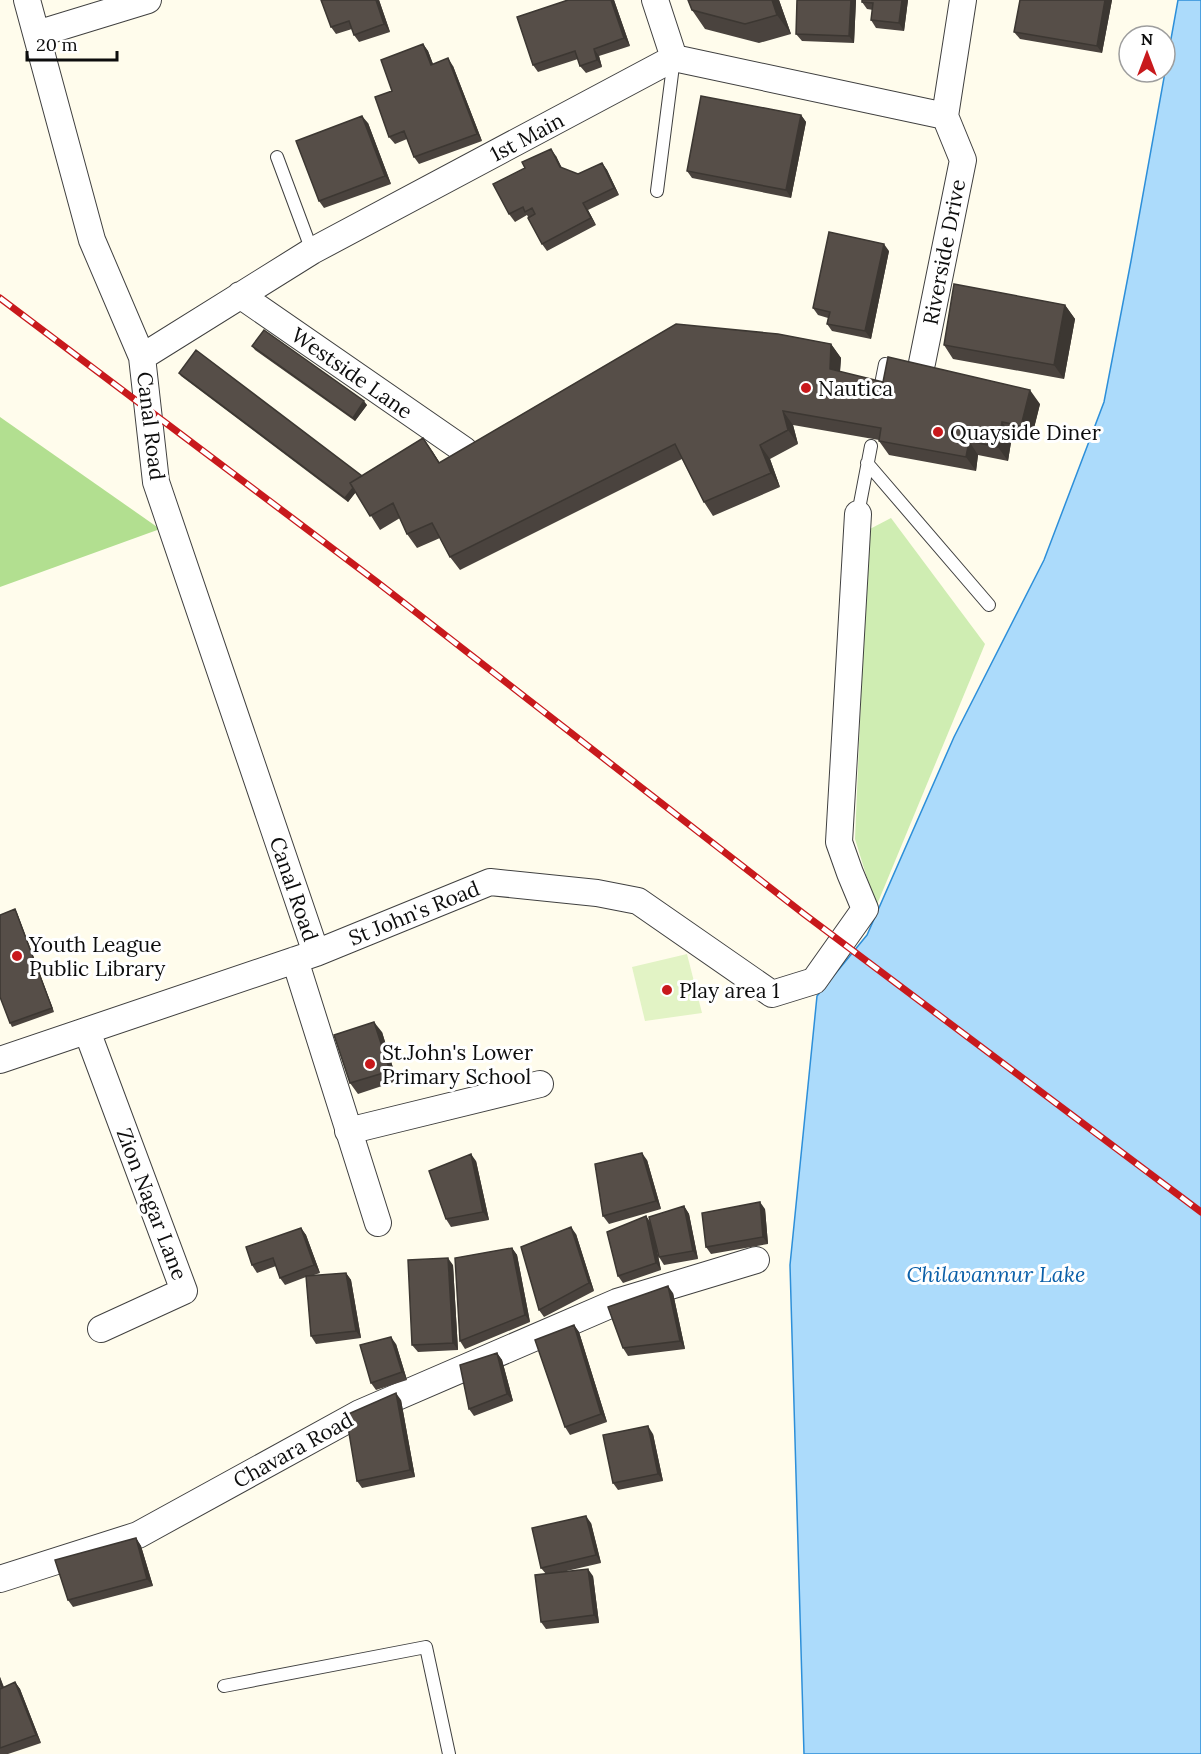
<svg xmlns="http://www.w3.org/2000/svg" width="1201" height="1754" font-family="Lora,serif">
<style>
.green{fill:#cfedb2}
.forest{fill:#b2df90}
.pitch{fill:#e2f3c5}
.water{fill:#acdbfb;stroke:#2d8fd9;stroke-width:1.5}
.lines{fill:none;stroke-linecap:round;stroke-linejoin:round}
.service-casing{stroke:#404040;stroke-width:14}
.minor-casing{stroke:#404040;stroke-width:28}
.service{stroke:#fff;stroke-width:12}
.minor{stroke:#fff;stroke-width:26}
.rail-casing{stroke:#c8191c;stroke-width:7}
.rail{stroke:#fff;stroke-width:4.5;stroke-dasharray:14;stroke-linecap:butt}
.wall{fill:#4a433e}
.shaded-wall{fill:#3c3732}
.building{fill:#564e48;stroke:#3c3732;stroke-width:1.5}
.poi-dot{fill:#c8191c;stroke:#fff;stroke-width:2}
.labels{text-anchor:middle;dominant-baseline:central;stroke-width:6;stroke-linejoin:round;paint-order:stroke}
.street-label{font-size:21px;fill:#0d0d0d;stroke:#fff}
.poi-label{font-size:21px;fill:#0d0d0d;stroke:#fff;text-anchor:start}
.water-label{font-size:22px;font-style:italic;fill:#0c60a9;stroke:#fff}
</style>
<rect width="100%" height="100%" fill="#fffcec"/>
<!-- green -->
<path class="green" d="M 891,518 L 985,644 L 876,907 L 855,839 L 868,530 Z"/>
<!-- forest -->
<path class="forest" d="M 0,417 L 160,529 L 0,587 Z"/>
<!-- pitch -->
<path class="pitch" d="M 687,954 L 702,1013 L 645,1021 L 632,967 Z"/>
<!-- water -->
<path class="water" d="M 1178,0 L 1201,0 L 1201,1754 L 804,1754 L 790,1265 L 817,996 L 867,935 L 954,737 L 1044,560 L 1104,402 L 1131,261 Z"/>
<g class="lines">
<!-- service casing -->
<g class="service-casing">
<path id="service" d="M 277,157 L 312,251
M 657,191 L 674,58
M 880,389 L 885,364
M 867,463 L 989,605
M 858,514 L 871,446
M 224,1686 L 426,1647 L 449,1754"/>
</g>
<!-- minor casing -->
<g class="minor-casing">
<path id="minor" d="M 27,0 L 92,240 L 142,357 L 156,482 L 316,953
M 655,0 L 674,58
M 37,34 L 148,0
M 240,295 L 464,450
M 142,357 L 312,251 L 674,58 L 945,116
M 922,363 L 963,160 L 945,116 L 963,0
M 295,960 L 378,1223
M 87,1031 L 184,1291 L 101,1329
M 0,1060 L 316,953 L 490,882 L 597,893 L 638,901 L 772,994 L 814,981 L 865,909 L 850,873 L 839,842 L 858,514
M 348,1131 L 540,1084
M 0,1579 L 138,1535 L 360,1413 L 617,1302 L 756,1260"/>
</g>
<!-- service -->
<use href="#service" class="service"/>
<!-- minor -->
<use href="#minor" class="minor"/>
<!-- rail casing -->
<g class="rail-casing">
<path id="rail" d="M 0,298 L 377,582 L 804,914 L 1201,1212"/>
</g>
<!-- rail -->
<use href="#rail" class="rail"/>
</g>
<!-- wall -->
<path class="wall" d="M 379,0 L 390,32 L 359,42 L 354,35 L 352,29 L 336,34 L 331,27 Z
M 568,0 L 614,0 L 630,46 L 599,56 L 602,67 L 586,73 L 580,66 L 578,59 L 538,72 L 533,65 Z
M 688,0 L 779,0 L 791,34 L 759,43 L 705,29 L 692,10 Z
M 797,0 L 856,0 L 854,43 L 802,41 L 796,34 Z
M 862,0 L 908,0 L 904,31 L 876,28 L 871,20 L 873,10 L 867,9 L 862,2 Z
M 1020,0 L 1112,0 L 1102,53 L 1020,39 L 1014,32 Z
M 423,44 L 428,51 L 433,64 L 453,66 L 482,141 L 419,164 L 414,157 L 407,139 L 395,144 L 389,137 L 392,91 Z
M 801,115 L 806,122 L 791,198 L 692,178 L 687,171 Z
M 368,123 L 391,184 L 324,208 L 319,201 Z
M 556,156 L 562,168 L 578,174 L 602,163 L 607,170 L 619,195 L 588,210 L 596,225 L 547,251 L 542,244 L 527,215 L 515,222 L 509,214 Z
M 889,251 L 871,339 L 832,331 L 827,324 L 828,318 L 818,315 L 813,308 Z
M 1065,305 L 1075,319 L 1064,379 L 953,359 L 944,345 Z
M 831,344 L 841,358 L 840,372 L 883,382 L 1040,404 L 1031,440 L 1012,436 L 1008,461 L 978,455 L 976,471 L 889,455 L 879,441 L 879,440 L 793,425 L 798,444 L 770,459 L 780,487 L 713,516 L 704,502 L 682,459 L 460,570 L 450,557 L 440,538 L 417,548 L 407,534 L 400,518 L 380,530 L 356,492 L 348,502 L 181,376 L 179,373 L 362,476 L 423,438 L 440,463 Z
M 252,346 L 367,405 L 355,421 L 255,350 Z
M 15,909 L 17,913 L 54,1012 L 12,1027 L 10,1023 Z
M 382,1032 L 397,1081 L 358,1094 L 350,1083 Z
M 647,1160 L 661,1209 L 609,1224 L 603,1216 Z
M 476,1161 L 489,1220 L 451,1227 L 446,1219 Z
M 684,1206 L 689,1214 L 698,1259 L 664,1265 L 659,1257 L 656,1245 L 661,1270 L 623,1283 L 618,1276 L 646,1216 L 651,1223 Z
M 765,1209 L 768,1244 L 711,1254 L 706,1247 Z
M 301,1228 L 306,1235 L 320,1273 L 311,1276 L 346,1273 L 351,1280 L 361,1338 L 316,1344 L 311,1336 L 306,1277 L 285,1285 L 280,1278 L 276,1266 L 257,1273 L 252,1265 Z
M 576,1234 L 594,1291 L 544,1317 L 539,1310 Z
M 512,1248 L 517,1255 L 530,1322 L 465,1349 L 460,1341 Z
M 453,1265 L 458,1350 L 418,1352 L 412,1345 Z
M 673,1293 L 685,1349 L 628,1356 L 623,1348 Z
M 574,1325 L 579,1332 L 607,1422 L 570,1435 L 565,1427 Z
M 396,1344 L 407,1380 L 376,1390 L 371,1383 Z
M 497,1353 L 502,1360 L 513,1401 L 474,1416 L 469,1409 Z
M 401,1400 L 415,1477 L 362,1488 L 357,1481 Z
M 653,1434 L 663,1481 L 618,1490 L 613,1483 Z
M 591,1523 L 601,1563 L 558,1573 L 593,1576 L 599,1623 L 546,1629 L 541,1622 L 546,1574 L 541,1568 Z
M 136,1538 L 141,1546 L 153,1586 L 73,1607 L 68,1600 Z
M 0,1677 L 4,1687 L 15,1682 L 20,1689 L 41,1743 L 8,1754 L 0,1754 Z"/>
<!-- shaded-wall -->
<path class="shaded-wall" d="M 376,0 L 379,0 L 390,32 L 384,24 Z
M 611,0 L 614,0 L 630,46 L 624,38 Z
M 772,0 L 779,0 L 791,34 L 777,15 Z
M 851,0 L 856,0 L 854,43 L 849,36 Z
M 902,0 L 908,0 L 904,31 L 899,23 Z
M 1105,0 L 1112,0 L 1102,53 L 1097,46 Z
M 423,44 L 428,51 L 436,72 L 431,65 Z
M 594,49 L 599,56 L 602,67 L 597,60 Z
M 448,58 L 453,66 L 482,141 L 477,134 Z
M 801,115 L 806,122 L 791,198 L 786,190 Z
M 362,116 L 368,123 L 391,184 L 385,176 Z
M 551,149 L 556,156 L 565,175 L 560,167 Z
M 602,163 L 607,170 L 619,195 L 614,188 Z
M 583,203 L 588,210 L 596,225 L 591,218 Z
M 884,244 L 889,251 L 871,339 L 865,331 Z
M 1065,305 L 1075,319 L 1064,379 L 1054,365 Z
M 831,344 L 841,358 L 839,383 L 830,369 Z
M 1030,390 L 1040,404 L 1031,440 L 1021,426 Z
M 364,401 L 367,405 L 355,421 L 353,418 Z
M 783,411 L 793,425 L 798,444 L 788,430 Z
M 1002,422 L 1012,436 L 1008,461 L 998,447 Z
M 423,438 L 433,452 L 448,477 L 439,463 Z
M 969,441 L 978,455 L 976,471 L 966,457 Z
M 760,445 L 770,459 L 780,487 L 771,473 Z
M 363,476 L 365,480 L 348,502 L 345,498 Z
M 15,909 L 17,913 L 54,1012 L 52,1008 Z
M 374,1022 L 382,1032 L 397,1081 L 390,1071 Z
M 642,1153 L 647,1160 L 661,1209 L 656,1201 Z
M 471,1154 L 476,1161 L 489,1220 L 483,1212 Z
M 760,1202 L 765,1209 L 768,1244 L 763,1237 Z
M 684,1206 L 689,1214 L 698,1259 L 693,1251 Z
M 646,1216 L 651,1224 L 661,1270 L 656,1263 Z
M 571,1227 L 576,1234 L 594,1291 L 589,1283 Z
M 301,1228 L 306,1235 L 320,1273 L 314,1265 Z
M 512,1248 L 517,1255 L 530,1322 L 525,1315 Z
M 448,1258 L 453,1265 L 458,1350 L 453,1343 Z
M 346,1273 L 351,1280 L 361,1338 L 356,1331 Z
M 668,1286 L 673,1293 L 685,1349 L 680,1341 Z
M 574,1325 L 579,1332 L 607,1422 L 601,1414 Z
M 391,1337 L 396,1344 L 407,1380 L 402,1372 Z
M 497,1353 L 502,1360 L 513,1401 L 507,1394 Z
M 396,1393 L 401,1400 L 415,1477 L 410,1470 Z
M 648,1426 L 653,1434 L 663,1481 L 658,1474 Z
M 586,1516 L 591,1523 L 601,1563 L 596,1555 Z
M 136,1538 L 141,1546 L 153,1586 L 147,1579 Z
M 588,1569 L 593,1576 L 599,1623 L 594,1615 Z
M 0,1677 L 5,1692 L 0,1685 Z
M 15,1682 L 20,1689 L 41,1743 L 36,1735 Z"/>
<!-- building -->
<path class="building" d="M 321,0 L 376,0 L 384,24 L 354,35 L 349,21 L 331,27 Z
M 568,0 L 611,0 L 624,38 L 594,49 L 597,60 L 580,66 L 575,51 L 533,65 L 517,17 Z
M 688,0 L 772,0 L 777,15 L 745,24 L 692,10 Z
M 797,0 L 851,0 L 849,36 L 796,34 Z
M 862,0 L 902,0 L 899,23 L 871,20 L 873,3 L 862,2 Z
M 1020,0 L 1105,0 L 1097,46 L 1014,32 Z
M 423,44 L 431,65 L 448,58 L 477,134 L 414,157 L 404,131 L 389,137 L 375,97 L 392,91 L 381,60 Z
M 701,96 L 801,115 L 786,190 L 687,171 Z
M 362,116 L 385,176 L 319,201 L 296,141 Z
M 551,149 L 560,167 L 578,174 L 602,163 L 614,188 L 583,203 L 591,218 L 542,244 L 528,218 L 535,214 L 532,208 L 525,212 L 523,207 L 509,214 L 493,184 L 525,168 L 522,162 Z
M 829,232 L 884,244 L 865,331 L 827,324 L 830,312 L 813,308 Z
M 954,284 L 1065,305 L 1054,365 L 944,345 Z
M 676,324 L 778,334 L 831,344 L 830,369 L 883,382 L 888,357 L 1030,390 L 1021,426 L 1002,422 L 998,447 L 969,441 L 966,457 L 879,441 L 881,428 L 783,411 L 788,430 L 760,445 L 771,473 L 704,502 L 675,444 L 450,557 L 432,523 L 407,534 L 393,503 L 370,516 L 350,483 L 423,438 L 439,463 Z
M 264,330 L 364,401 L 353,418 L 252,346 Z
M 196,350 L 362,476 L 350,483 L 353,488 L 345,498 L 179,373 Z
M 15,909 L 52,1008 L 10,1023 L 0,997 L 0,915 Z
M 374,1022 L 390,1071 L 350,1083 L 334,1035 Z
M 642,1153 L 656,1201 L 603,1216 L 595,1164 Z
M 471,1154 L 483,1212 L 446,1219 L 429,1171 Z
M 760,1202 L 763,1237 L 706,1247 L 702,1213 Z
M 684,1206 L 693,1251 L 659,1257 L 649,1217 Z
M 646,1216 L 656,1263 L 618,1276 L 607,1232 Z
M 571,1227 L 589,1283 L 539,1310 L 521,1247 Z
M 301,1228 L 314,1265 L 280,1278 L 273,1258 L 252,1265 L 246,1247 Z
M 512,1248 L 525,1315 L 460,1341 L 455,1258 Z
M 448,1258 L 453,1343 L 412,1345 L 408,1260 Z
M 346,1273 L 356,1331 L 311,1336 L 306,1276 Z
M 668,1286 L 680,1341 L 623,1348 L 608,1307 Z
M 574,1325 L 601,1414 L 565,1427 L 535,1340 Z
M 391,1337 L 402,1372 L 371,1383 L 360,1345 Z
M 497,1353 L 507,1394 L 469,1409 L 460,1365 Z
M 396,1393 L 410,1470 L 357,1481 L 346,1415 Z
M 648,1426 L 658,1474 L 613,1483 L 603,1435 Z
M 586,1516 L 596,1555 L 541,1568 L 532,1528 Z
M 136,1538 L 147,1579 L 68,1600 L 55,1560 Z
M 588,1569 L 594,1615 L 541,1622 L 535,1575 Z
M 15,1682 L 36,1735 L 0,1748 L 0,1689 Z"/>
<!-- markers -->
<g class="poi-dot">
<circle cx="806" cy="388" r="6"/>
<circle cx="938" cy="432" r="6"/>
<circle cx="17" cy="956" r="6"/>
<circle cx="667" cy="990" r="6"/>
<circle cx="370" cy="1064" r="6"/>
</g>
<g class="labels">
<!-- street labels -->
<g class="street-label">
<text transform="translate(527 137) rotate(-28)">1st Main</text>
<text transform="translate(944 252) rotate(-79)">Riverside Drive</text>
<text transform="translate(352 373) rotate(35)">Westside Lane</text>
<text transform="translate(151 426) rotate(83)">Canal Road</text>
<text transform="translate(294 889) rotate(71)">Canal Road</text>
<text transform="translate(414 913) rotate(-22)">St John's Road</text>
<text transform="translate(152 1204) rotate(69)">Zion Nagar Lane</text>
<text transform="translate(293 1450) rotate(-29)">Chavara Road</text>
</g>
<!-- poi labels -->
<g class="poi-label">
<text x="818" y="388">Nautica</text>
<text x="950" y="432">Quayside Diner</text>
<text x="29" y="944">Youth League<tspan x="29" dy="24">Public Library</tspan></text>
<text x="679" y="990">Play area 1</text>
<text x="382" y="1052">St.John's Lower<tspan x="382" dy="24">Primary School</tspan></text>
</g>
<!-- water labels -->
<g class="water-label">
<text x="996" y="1274">Chilavannur Lake</text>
</g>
</g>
<!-- north arrow -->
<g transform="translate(1147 54)"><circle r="28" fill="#ffffff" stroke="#9e9e9e" stroke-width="1.5"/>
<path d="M0-4.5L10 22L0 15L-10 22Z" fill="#c8191c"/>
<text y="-9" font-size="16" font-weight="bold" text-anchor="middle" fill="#0d0d0d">N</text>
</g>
<!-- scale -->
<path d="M27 51v9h90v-9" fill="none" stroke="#0d0d0d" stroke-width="3"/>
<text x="36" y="51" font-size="18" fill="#0d0d0d" stroke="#ffffff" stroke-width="4.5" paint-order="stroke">20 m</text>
</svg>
